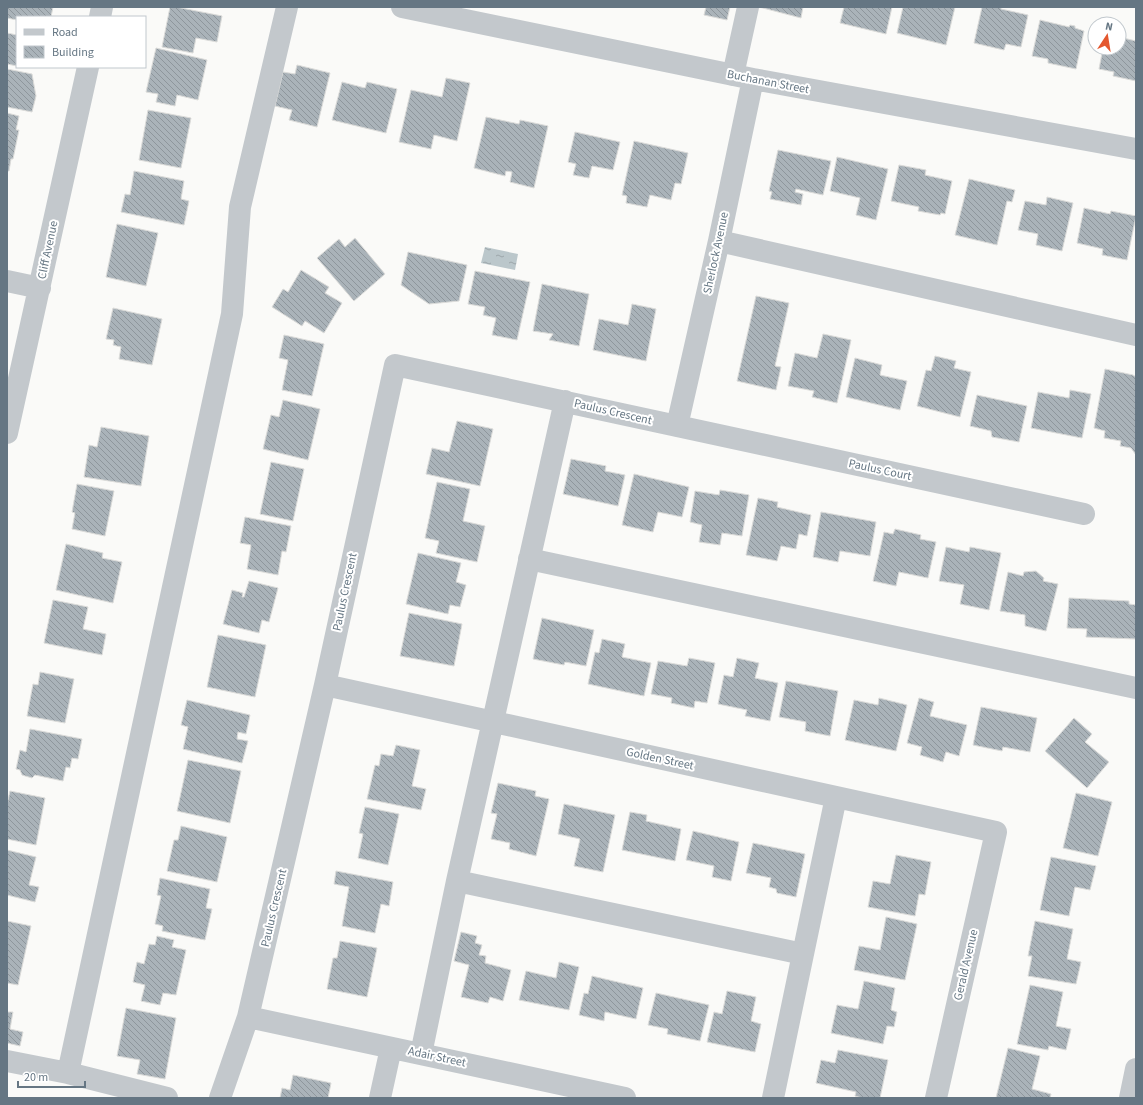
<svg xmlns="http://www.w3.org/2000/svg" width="1143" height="1105" font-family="'Source Sans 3',sans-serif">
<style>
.water{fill:url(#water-ripples)}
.building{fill:url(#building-back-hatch);stroke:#dcdcda}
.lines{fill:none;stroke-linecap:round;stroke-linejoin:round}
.minor{stroke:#c3c8cc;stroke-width:22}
.labels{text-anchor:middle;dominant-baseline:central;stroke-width:4;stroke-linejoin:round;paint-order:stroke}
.street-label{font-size:12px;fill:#657683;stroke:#fff}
</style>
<defs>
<pattern id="water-ripples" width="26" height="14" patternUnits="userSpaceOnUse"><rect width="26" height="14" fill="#bbc7cb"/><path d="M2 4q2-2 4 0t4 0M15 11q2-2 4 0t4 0" fill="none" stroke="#9ca6aa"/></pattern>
<pattern id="building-back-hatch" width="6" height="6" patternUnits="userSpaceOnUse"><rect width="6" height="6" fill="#aab3b9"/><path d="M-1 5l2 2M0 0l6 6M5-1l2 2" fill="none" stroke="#8e969c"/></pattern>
</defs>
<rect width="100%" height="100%" fill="#fafaf8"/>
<!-- water -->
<path class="water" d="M 485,247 L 518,254 L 515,270 L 481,263 Z"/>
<!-- building -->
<path class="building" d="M 7,7 L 53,7 L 51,17 L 17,17 L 17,20 L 7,18 Z
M 170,7 L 176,7 L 222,16 L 217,42 L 196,38 L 193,53 L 162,47 Z
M 706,7 L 730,7 L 727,20 L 704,15 Z
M 759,7 L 803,7 L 801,18 Z
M 844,7 L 892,7 L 886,34 L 840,23 Z
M 903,7 L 955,7 L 946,45 L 897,33 Z
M 982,7 L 1001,7 L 1001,9 L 1028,15 L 1021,47 L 1006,44 L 1004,50 L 974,43 Z
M 1040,20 L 1069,27 L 1070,25 L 1075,26 L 1075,28 L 1084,31 L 1076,69 L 1048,63 L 1048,59 L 1032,56 Z
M 7,33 L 17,35 L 17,66 L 7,64 Z
M 1119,37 L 1136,41 L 1136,81 L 1113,76 L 1114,72 L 1099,69 L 1103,48 L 1119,48 Z
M 156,48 L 207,60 L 198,100 L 177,95 L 175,106 L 156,102 L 158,94 L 146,92 Z
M 297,65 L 330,73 L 317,127 L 289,120 L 292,110 L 275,106 L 283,72 L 295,74 Z
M 7,69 L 32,74 L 36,96 L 32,112 L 7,107 Z
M 446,78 L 470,83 L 457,141 L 434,135 L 431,149 L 399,142 L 411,90 L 442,97 Z
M 342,82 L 365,88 L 367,82 L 397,89 L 386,133 L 332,120 Z
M 148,110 L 191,118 L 181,168 L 139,160 Z
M 7,113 L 19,116 L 16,130 L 19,130 L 13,159 L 11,159 L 9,171 L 7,171 Z
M 486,117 L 519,124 L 520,120 L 548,126 L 534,188 L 510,182 L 512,172 L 506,171 L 505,176 L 474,168 Z
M 575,132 L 620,142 L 613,170 L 592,166 L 589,178 L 573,175 L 576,164 L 568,162 Z
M 634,141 L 688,153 L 681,184 L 675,183 L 671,200 L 650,195 L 647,207 L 626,203 L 627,196 L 622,195 Z
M 778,150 L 831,161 L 823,195 L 796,189 L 795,192 L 803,194 L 801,205 L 770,199 L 772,192 L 769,191 Z
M 837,157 L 888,169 L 876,220 L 856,215 L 860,198 L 830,191 Z
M 899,165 L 926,170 L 925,175 L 952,181 L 945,214 L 941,213 L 940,215 L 918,211 L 919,207 L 891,201 Z
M 134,171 L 184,181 L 181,199 L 189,201 L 184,225 L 121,212 L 125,194 L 130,195 Z
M 969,179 L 1015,190 L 1012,202 L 1007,201 L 997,245 L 955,235 Z
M 1047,197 L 1073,203 L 1062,251 L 1036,245 L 1038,234 L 1018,230 L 1025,201 L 1046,205 Z
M 1084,208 L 1110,214 L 1111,211 L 1136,216 L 1127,260 L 1102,255 L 1103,249 L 1077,243 Z
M 117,224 L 158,233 L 146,286 L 106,277 Z
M 355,238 L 385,274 L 354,301 L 317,258 L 339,239 L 345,247 Z
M 408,252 L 467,265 L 459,301 L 429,304 L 401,285 Z
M 301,270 L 329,287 L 325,293 L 342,303 L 324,333 L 305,321 L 302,326 L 272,307 L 283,289 L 288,292 Z
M 475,271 L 530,282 L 517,340 L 492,335 L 496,318 L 483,315 L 485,307 L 468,304 Z
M 542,284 L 589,294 L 579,346 L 549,340 L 553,334 L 533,331 Z
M 756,296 L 789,303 L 775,366 L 781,367 L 776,390 L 737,381 Z
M 632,304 L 656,309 L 646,361 L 593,350 L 599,319 L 628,325 Z
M 113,308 L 162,319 L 152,365 L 119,359 L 121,347 L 113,345 L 114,340 L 106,339 Z
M 823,334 L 851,340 L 837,403 L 812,397 L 814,391 L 788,386 L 795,353 L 817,358 Z
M 284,335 L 324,344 L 312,396 L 282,390 L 288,360 L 279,358 Z
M 935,356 L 956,361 L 954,368 L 971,372 L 960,417 L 917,406 L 926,370 L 931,371 Z
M 855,358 L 882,365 L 880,375 L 907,381 L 900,410 L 846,397 Z
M 1105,369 L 1133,375 L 1136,377 L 1136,455 L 1131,448 L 1120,446 L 1121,441 L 1104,438 L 1105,431 L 1094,428 Z
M 1070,390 L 1091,394 L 1082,438 L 1031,428 L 1038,392 L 1069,398 Z
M 977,395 L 1027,406 L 1019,442 L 992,437 L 991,431 L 970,426 Z
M 283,400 L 320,409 L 308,460 L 263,449 L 271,415 L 279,417 Z
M 457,421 L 493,429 L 480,486 L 426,474 L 432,448 L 449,452 Z
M 101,427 L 149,436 L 141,486 L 84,477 L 89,445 L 97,447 Z
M 571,459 L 606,466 L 605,471 L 625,475 L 618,506 L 563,494 Z
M 271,462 L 304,469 L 293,521 L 260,514 Z
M 634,474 L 689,487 L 682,517 L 658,512 L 653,532 L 622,525 Z
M 437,482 L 470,489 L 463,521 L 485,526 L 477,562 L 436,553 L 439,541 L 425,538 Z
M 77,484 L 114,491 L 105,536 L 72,529 L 75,513 L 72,512 Z
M 720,490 L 749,495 L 742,536 L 722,533 L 720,545 L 699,542 L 702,525 L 690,522 L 695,491 L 719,495 Z
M 758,498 L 778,502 L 777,507 L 811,515 L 807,536 L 799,534 L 796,549 L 781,546 L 777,561 L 746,555 Z
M 821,512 L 876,522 L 870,556 L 840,551 L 838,562 L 813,557 Z
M 245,517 L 291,526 L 286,552 L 282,551 L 278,575 L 247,569 L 251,545 L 240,543 Z
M 895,529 L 921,535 L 920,539 L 936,542 L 928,578 L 899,572 L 896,586 L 873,581 L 884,532 L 893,534 Z
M 66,544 L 103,553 L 102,558 L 122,562 L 113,603 L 56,590 Z
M 946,547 L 969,552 L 970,547 L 1001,553 L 989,610 L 960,604 L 964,585 L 939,581 Z
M 418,553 L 461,563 L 456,582 L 466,585 L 460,607 L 450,605 L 448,614 L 406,604 Z
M 1036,571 L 1044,578 L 1043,581 L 1058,584 L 1046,631 L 1025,626 L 1025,615 L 1000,611 L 1008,572 L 1023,576 L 1024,572 Z
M 249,581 L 278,588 L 269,622 L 262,620 L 259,633 L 223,624 L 232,590 L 243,593 L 242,597 L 244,597 Z
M 1069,598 L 1129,601 L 1129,604 L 1136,605 L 1136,639 L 1086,637 L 1087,629 L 1067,628 Z
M 53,600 L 88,607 L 83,629 L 106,634 L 102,655 L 44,643 Z
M 409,613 L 462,624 L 454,666 L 400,656 Z
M 542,618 L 594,630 L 586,666 L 565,662 L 564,665 L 533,659 Z
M 218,635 L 266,645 L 255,697 L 207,687 Z
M 602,639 L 625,644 L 622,657 L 651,663 L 644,696 L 588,684 L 595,652 L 599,653 Z
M 689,658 L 715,663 L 707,703 L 695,701 L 694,708 L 671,703 L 672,698 L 651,694 L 658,661 L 687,666 Z
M 737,658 L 759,663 L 755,678 L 778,683 L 770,721 L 745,716 L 747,710 L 718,704 L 724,675 L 733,677 Z
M 40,672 L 74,679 L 65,723 L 27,716 L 33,684 L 38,685 Z
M 786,681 L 838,691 L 830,736 L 805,731 L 806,722 L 779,717 Z
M 879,698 L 907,705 L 896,751 L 845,740 L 854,700 L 878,705 Z
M 919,698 L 934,702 L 930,716 L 967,725 L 959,756 L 946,752 L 943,762 L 920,755 L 922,747 L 907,743 Z
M 187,700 L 250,715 L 246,734 L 238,732 L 237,739 L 248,741 L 242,763 L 183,749 L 188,727 L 181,725 Z
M 981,707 L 1037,718 L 1030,752 L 1003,747 L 1002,751 L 973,745 Z
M 1074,718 L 1092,734 L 1085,742 L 1109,762 L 1087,788 L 1045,751 Z
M 30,729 L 82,739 L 78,759 L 72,758 L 70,768 L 66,767 L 63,781 L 35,775 L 32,778 L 22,775 L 20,770 L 16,769 L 20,750 L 26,752 Z
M 396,745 L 420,750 L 412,786 L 426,789 L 421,810 L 367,799 L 375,765 L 379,766 L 381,754 L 393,756 Z
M 188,760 L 241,771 L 230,823 L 177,811 Z
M 498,783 L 536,791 L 535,796 L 549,799 L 536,856 L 509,849 L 510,843 L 491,839 L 497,814 L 491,813 Z
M 10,791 L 45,798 L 36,845 L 7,839 L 7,805 Z
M 1076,793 L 1112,802 L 1098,856 L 1063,848 Z
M 564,804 L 615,815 L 603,872 L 574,866 L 580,839 L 558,834 Z
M 365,807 L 399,814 L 388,865 L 358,858 L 363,834 L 359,833 Z
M 630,812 L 647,815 L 646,821 L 681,829 L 675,861 L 622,850 Z
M 181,826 L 227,837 L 217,882 L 167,871 L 174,840 L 178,840 Z
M 693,831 L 739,842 L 731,881 L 712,877 L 714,866 L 686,860 Z
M 753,843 L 805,854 L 796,897 L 777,893 L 776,889 L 769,887 L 771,878 L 746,873 Z
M 7,850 L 36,857 L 29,885 L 39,887 L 35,902 L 7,895 Z
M 896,855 L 931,862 L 925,895 L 919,894 L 915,916 L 868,907 L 873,881 L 890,884 Z
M 1051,857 L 1096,866 L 1090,890 L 1075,887 L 1069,916 L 1040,910 Z
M 336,871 L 393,882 L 389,906 L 381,904 L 375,933 L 342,926 L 349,887 L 334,884 Z
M 160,878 L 210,889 L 206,908 L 212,909 L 205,940 L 162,931 L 163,926 L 155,924 L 161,896 L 157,895 Z
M 886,917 L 917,924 L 905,980 L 854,970 L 859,946 L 880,950 Z
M 7,921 L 31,926 L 18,985 L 7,983 Z
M 1035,921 L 1073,929 L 1067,959 L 1081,962 L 1076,984 L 1028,976 L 1032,956 L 1028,956 Z
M 461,932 L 477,936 L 475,943 L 482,945 L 479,955 L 486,956 L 485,963 L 511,970 L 503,1001 L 490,997 L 488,1003 L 461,997 L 469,965 L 454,961 Z
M 157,936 L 174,940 L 172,947 L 186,950 L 176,995 L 163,993 L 160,1005 L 141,1001 L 145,985 L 133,982 L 137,962 L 144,964 L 149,944 L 155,945 Z
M 340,941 L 377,948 L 367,997 L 327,989 L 333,958 L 337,958 Z
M 559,962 L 579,967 L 569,1010 L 519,1000 L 526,971 L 556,978 Z
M 592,976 L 643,988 L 636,1019 L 605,1012 L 604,1021 L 579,1015 L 584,993 L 588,994 Z
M 864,981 L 895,988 L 891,1010 L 897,1012 L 894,1027 L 887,1026 L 883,1044 L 831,1033 L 837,1005 L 858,1009 Z
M 1030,985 L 1063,992 L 1056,1026 L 1071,1029 L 1066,1050 L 1049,1046 L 1048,1050 L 1017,1044 Z
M 727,991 L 756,997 L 751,1021 L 761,1024 L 755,1052 L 707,1042 L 714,1012 L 722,1014 Z
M 656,993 L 709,1005 L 700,1041 L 667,1034 L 668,1029 L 648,1025 Z
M 126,1008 L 176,1018 L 165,1079 L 137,1074 L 140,1060 L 117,1056 Z
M 7,1012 L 13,1012 L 10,1029 L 23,1032 L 20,1046 L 7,1043 Z
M 1008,1048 L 1040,1056 L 1032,1089 L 1051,1094 L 1050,1098 L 996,1098 Z
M 838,1050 L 888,1060 L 880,1098 L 862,1098 L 855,1096 L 856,1092 L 816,1083 L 821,1060 L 835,1063 Z
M 293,1075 L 331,1083 L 328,1098 L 280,1098 L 282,1088 L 290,1090 Z"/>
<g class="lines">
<!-- minor -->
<path class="minor" d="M 402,7 L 753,79 L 1136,149
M 100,17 L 102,7
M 733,75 L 748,7
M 719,241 L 1136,335
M 7,281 L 40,288
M 677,426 L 719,241 L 753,79
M 7,433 L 88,67
M 529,559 L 1136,688
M 325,685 L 996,832 L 936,1098
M 457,881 L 803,954 L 836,797
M 248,1017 L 625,1098
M 421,1054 L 457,881 L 565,401
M 7,1061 L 68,1073 L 167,1098
M 68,1073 L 232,314 L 240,207 L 287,7
M 220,1098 L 248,1017 L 325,685 L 395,365 L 1084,514
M 380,1098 L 391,1048
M 773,1098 L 803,954
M 1130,1098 L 1136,1069"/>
</g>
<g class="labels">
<!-- street labels -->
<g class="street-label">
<text transform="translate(768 82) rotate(11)">Buchanan Street</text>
<text transform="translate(48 250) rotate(-78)">Cliff Avenue</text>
<text transform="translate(716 253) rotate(-78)">Sherlock Avenue</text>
<text transform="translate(613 412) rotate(13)">Paulus Crescent</text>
<text transform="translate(880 470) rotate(12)">Paulus Court</text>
<text transform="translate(345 592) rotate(-78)">Paulus Crescent</text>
<text transform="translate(660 759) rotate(12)">Golden Street</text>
<text transform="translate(274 908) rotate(-77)">Paulus Crescent</text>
<text transform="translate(966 965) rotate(-77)">Gerald Avenue</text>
<text transform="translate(437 1057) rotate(12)">Adair Street</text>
</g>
</g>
<!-- border -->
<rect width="1143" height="1105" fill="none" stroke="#657683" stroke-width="16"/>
<!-- legend -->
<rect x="16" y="16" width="130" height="52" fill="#ffffff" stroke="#c1c8cd"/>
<rect x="24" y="29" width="20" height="6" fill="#c3c8cc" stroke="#c1c8cd"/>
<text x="52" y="36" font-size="12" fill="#657683">Road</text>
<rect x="24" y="46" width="20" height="12" fill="url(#building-back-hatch)" stroke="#c1c8cd"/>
<text x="52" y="56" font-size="12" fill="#657683">Building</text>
<!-- north arrow -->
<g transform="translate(1107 36) rotate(12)"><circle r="19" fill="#ffffff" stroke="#c1c8cd"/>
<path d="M0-3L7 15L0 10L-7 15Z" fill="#e4572e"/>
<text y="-6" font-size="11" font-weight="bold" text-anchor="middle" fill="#657683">N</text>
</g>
<!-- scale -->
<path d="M18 1081v6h67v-6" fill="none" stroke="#657683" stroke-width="2"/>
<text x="24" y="1081" font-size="12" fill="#657683" stroke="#ffffff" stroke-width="3" paint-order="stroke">20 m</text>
</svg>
